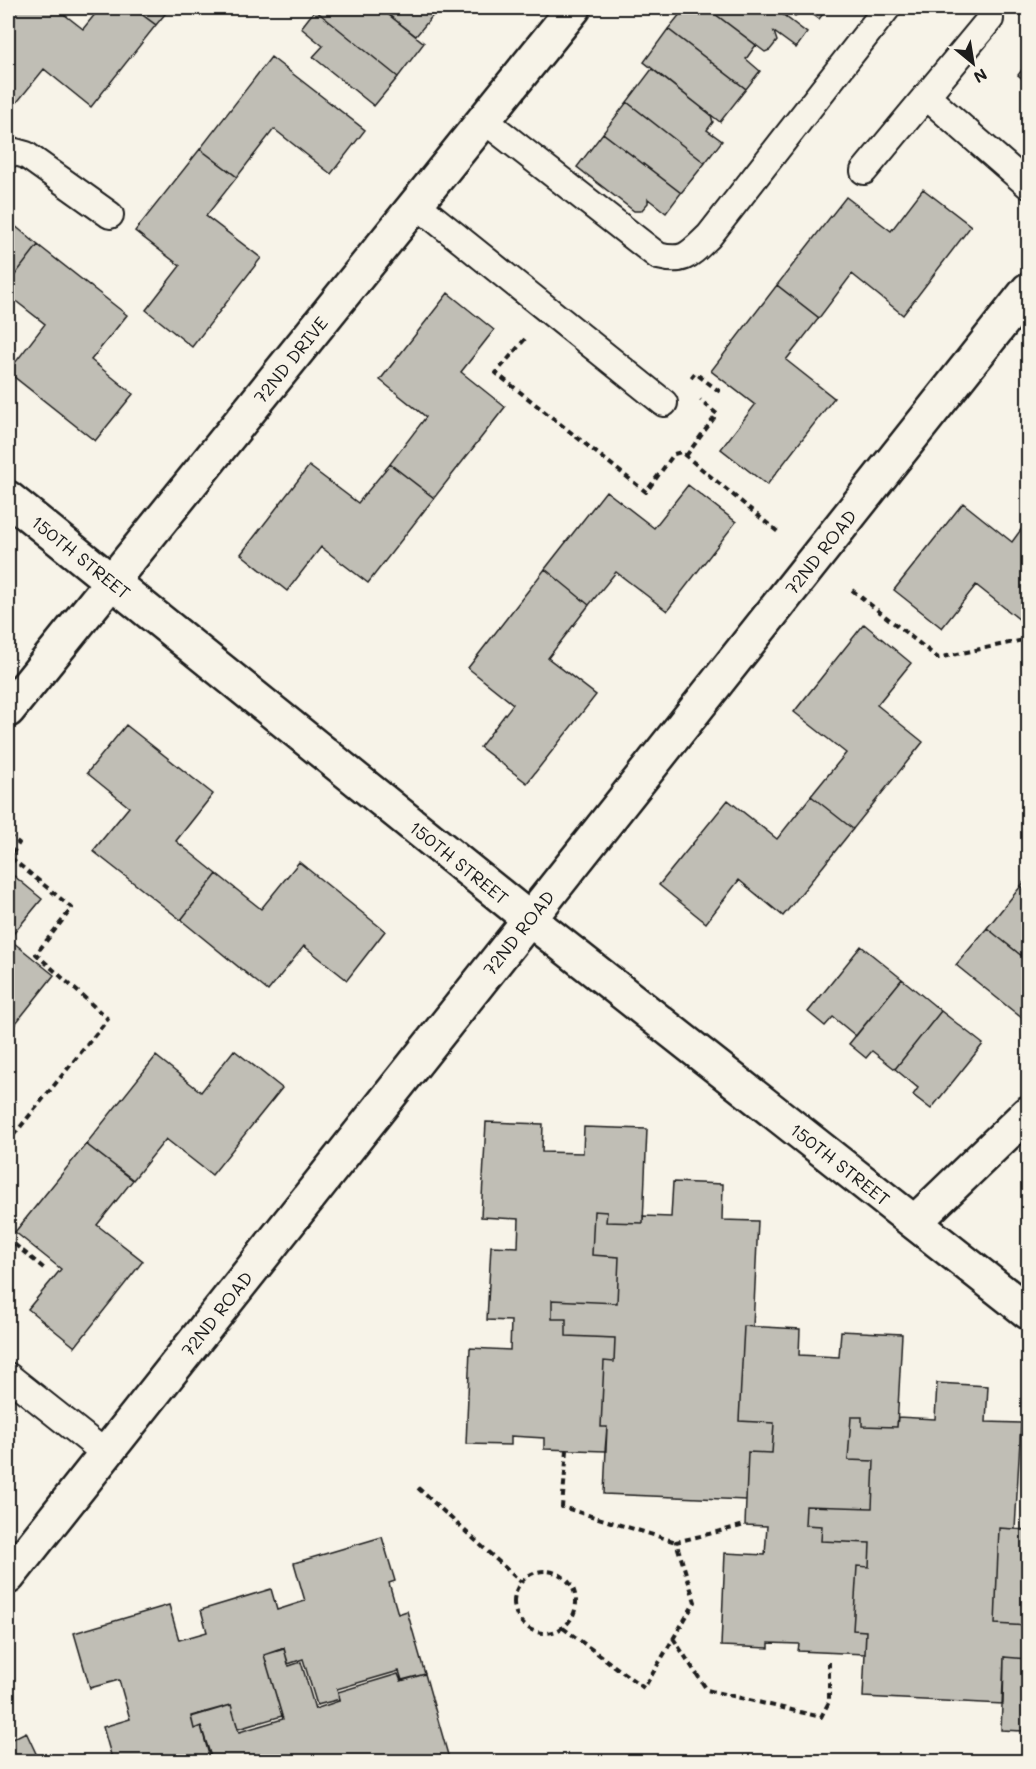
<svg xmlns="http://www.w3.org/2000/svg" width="1036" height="1769" font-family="Mali,sans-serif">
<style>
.building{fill:#c0beb5;stroke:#1c1c1c;stroke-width:1.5}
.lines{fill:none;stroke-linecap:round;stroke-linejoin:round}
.lane-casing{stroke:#1c1c1c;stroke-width:30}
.street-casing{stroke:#1c1c1c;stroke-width:38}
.path{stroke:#1c1c1c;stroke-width:4;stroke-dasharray:6 4.5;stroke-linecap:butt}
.lane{stroke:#f7f3e8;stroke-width:26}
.street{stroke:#f7f3e8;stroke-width:33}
.labels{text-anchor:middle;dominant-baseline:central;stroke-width:4.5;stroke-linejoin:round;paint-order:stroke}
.street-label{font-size:18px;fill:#1c1c1c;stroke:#f7f3e8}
</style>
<rect width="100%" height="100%" fill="#f7f3e8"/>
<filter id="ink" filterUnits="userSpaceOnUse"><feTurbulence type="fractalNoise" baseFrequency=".0167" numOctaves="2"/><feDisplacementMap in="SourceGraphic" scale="12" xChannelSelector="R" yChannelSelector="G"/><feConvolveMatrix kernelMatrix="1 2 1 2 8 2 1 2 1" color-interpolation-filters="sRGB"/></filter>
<g filter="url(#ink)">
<!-- building -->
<path class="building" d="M 19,8 L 56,8 L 83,29 L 100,8 L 133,8 L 156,25 L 91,107 L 44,69 L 10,111 L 8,109 L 8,22 Z
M 133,8 L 170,8 L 156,25 Z
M 317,8 L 351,8 L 356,12 L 358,9 L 357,8 L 380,8 L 424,43 L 398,77 L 315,10 Z
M 380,8 L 439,8 L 416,36 Z
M 685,8 L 707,8 L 756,45 L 746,59 L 760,71 L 746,89 L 668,29 Z
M 707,8 L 774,8 L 807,33 L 796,48 L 774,32 L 777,41 L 770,50 L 765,52 Z
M 774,8 L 803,8 L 795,17 L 789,12 L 786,17 Z
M 804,8 L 828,8 L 819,19 Z
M 315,10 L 398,77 L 374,106 L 313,57 L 323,46 L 301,28 Z
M 668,29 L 746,89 L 720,122 L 644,62 Z
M 271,57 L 365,130 L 331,174 L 274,129 L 237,177 L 200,149 Z
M 1028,62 L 1028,83 L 1018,75 Z
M 652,69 L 711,115 L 713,122 L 707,130 L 722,141 L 705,163 L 627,102 Z
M 627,102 L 705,163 L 681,193 L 603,133 Z
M 603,133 L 681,193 L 666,213 L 648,199 L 648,203 L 641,211 L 634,211 L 577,167 Z
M 200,149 L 237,177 L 206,216 L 261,258 L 192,347 L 146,310 L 180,266 L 135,231 Z
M 923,189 L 971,226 L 903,315 L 852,274 L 819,318 L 777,285 L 846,197 L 891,231 Z
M 8,220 L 38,245 L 8,284 Z
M 38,245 L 127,315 L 91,360 L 133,394 L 95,441 L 8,372 L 45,324 L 8,295 L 8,284 Z
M 777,285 L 819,318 L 786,360 L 834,398 L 767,485 L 721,449 L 755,405 L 711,371 Z
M 448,293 L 494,330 L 461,372 L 505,407 L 434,498 L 390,464 L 426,417 L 380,380 Z
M 390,464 L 434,498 L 368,583 L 321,547 L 287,591 L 241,554 L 309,466 L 358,503 Z
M 688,485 L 736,522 L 667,611 L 616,572 L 589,605 L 545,569 L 606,491 L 654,528 Z
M 963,503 L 1012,542 L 1028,520 L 1028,609 L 1020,620 L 976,585 L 942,628 L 894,590 Z
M 545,569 L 589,605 L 548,658 L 596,695 L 527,783 L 480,747 L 513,704 L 468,668 Z
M 864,624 L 911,663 L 877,705 L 923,742 L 853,829 L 811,796 L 846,753 L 794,712 Z
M 126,725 L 213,794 L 176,841 L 217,874 L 181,920 L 93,851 L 129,807 L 87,773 Z
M 811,796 L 853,829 L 783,916 L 739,880 L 706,923 L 659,885 L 728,800 L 777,839 Z
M 299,862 L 385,931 L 347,980 L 304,946 L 268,991 L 181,920 L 217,874 L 261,909 Z
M 8,871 L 42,899 L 9,939 L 54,975 L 8,1033 Z
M 1028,876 L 1028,892 L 1021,886 Z
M 1021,886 L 1028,892 L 1028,961 L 987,928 Z
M 987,928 L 1028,961 L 1028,1012 L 1023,1019 L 956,965 Z
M 861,946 L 902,979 L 856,1036 L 833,1017 L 825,1026 L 808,1012 Z
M 902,979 L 941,1011 L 895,1069 L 872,1051 L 866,1058 L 849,1044 Z
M 941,1011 L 983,1044 L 931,1109 L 913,1095 L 918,1088 L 895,1069 Z
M 234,1050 L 282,1088 L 212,1175 L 166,1139 L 133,1180 L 86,1144 L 156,1056 L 201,1092 Z
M 486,1122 L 543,1124 L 542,1152 L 583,1153 L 584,1127 L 647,1129 L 643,1223 L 606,1222 L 607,1212 L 594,1211 L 592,1255 L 619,1257 L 617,1303 L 552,1300 L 552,1319 L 566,1319 L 566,1336 L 615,1338 L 614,1362 L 604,1361 L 601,1427 L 607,1427 L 605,1451 L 544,1449 L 544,1438 L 511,1436 L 511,1445 L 466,1444 L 470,1348 L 510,1350 L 511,1321 L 487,1320 L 491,1246 L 518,1247 L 519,1219 L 481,1217 Z
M 86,1144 L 133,1180 L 97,1225 L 143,1261 L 75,1347 L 28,1309 L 61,1269 L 15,1232 Z
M 673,1182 L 723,1184 L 722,1220 L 758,1221 L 753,1327 L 744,1326 L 739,1421 L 774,1423 L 772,1453 L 748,1452 L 746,1500 L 604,1494 L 607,1427 L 601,1427 L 604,1361 L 614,1362 L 615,1338 L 566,1336 L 566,1319 L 552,1319 L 552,1300 L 617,1303 L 619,1257 L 592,1255 L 594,1211 L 607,1212 L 606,1222 L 643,1223 L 643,1216 L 671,1217 Z
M 744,1326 L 800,1329 L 799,1355 L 839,1357 L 841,1331 L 902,1334 L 897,1427 L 862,1426 L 862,1417 L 851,1417 L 848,1460 L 874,1461 L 872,1508 L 806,1506 L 805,1525 L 822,1526 L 821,1541 L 870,1543 L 869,1567 L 857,1566 L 853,1630 L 866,1631 L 865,1654 L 798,1651 L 799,1644 L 769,1643 L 769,1648 L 721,1646 L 725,1553 L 765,1555 L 767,1526 L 745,1525 L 748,1452 L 772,1453 L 774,1423 L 739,1421 Z
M 937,1383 L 988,1386 L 986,1422 L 1021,1423 L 1015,1529 L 999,1528 L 995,1624 L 1028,1626 L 1028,1659 L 1004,1657 L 1003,1704 L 863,1697 L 866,1631 L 853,1630 L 857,1566 L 869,1567 L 870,1543 L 821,1541 L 822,1526 L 805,1525 L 806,1506 L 872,1508 L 874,1461 L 848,1460 L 851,1417 L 862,1417 L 862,1426 L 897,1427 L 898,1417 L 935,1419 Z
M 999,1528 L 1028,1530 L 1028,1626 L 995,1624 Z
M 382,1537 L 395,1581 L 389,1583 L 398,1614 L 407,1611 L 425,1674 L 402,1680 L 399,1671 L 337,1689 L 340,1699 L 317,1705 L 303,1659 L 288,1664 L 284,1648 L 264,1655 L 282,1716 L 238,1729 L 231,1705 L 191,1716 L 194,1729 L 201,1726 L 212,1760 L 206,1762 L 113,1762 L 103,1727 L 130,1719 L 119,1680 L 90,1688 L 74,1633 L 169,1605 L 179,1640 L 207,1632 L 201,1610 L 271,1589 L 277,1610 L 305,1601 L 294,1563 Z
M 284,1649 L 289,1666 L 301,1662 L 315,1709 L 339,1701 L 338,1692 L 398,1674 L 401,1681 L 425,1674 L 450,1762 L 211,1762 L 201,1726 L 194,1729 L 191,1717 L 231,1705 L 239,1732 L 283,1719 L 264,1655 Z
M 1004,1657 L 1028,1659 L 1028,1762 L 983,1762 L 983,1758 L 1022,1760 L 1023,1731 L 1001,1730 Z
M 26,1732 L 40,1762 L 8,1762 L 8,1741 Z"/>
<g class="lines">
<!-- lane casing -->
<g class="lane-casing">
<path id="lane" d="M 926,96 L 1028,185
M 484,120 L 658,256 C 685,263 690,254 709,236 L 887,8
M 8,150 L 26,155 L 110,215
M 864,171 L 990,19
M 416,204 L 664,403
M 8,1376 L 105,1453"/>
</g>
<!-- street casing -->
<g class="street-casing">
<g id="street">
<path id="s1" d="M 8,498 L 528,918 L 1028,1312"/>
<path id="s2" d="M 8,710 L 574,8"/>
<path d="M 915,1222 L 1028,1113"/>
<path id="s3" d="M 8,1577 L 1028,290"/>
</g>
</g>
<!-- path -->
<path class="path" d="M 525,339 L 496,373 L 646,492 L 674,454 L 681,452 L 778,532
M 691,378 L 695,373 L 723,394
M 686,456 L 717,414 L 700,400
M 852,590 L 938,658 L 1028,639
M 8,835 L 19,843 L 10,857 L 72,908 L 36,954 L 108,1019 L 8,1142
M 8,1236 L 13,1243 L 46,1270
M 567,1450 L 562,1507 L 676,1542
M 418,1488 L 521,1582
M514 1602a31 31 0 1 1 62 0a31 31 0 1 1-62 0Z
M 563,1628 L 644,1688 L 695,1602 L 676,1542 L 745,1525
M 673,1638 L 707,1690 L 821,1717 L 829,1702 L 829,1662"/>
<!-- lane -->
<use href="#lane" class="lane"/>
<!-- street -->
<use href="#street" class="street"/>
</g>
</g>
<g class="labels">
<!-- street labels -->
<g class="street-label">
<text stroke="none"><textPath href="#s2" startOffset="450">72ND DRIVE</textPath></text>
<text stroke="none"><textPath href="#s3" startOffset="1308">72ND ROAD</textPath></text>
<text stroke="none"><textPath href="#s1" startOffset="94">150TH STREET</textPath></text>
<text stroke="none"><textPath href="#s1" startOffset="580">150TH STREET</textPath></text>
<text stroke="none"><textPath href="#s3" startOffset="822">72ND ROAD</textPath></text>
<text stroke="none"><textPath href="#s1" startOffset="1066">150TH STREET</textPath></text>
<text stroke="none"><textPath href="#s3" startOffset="336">72ND ROAD</textPath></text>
</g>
</g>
<!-- margin -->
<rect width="1036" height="1769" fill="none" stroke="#f7f3e8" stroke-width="30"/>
<rect x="15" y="15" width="1006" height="1739" fill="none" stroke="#1c1c1c" stroke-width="2" filter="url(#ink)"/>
<!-- north arrow -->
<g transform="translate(973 63) rotate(150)" stroke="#f7f3e8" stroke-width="4.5" paint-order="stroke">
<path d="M0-4.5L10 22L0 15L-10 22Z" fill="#1c1c1c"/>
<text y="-9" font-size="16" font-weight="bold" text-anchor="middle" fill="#1c1c1c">N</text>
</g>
</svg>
